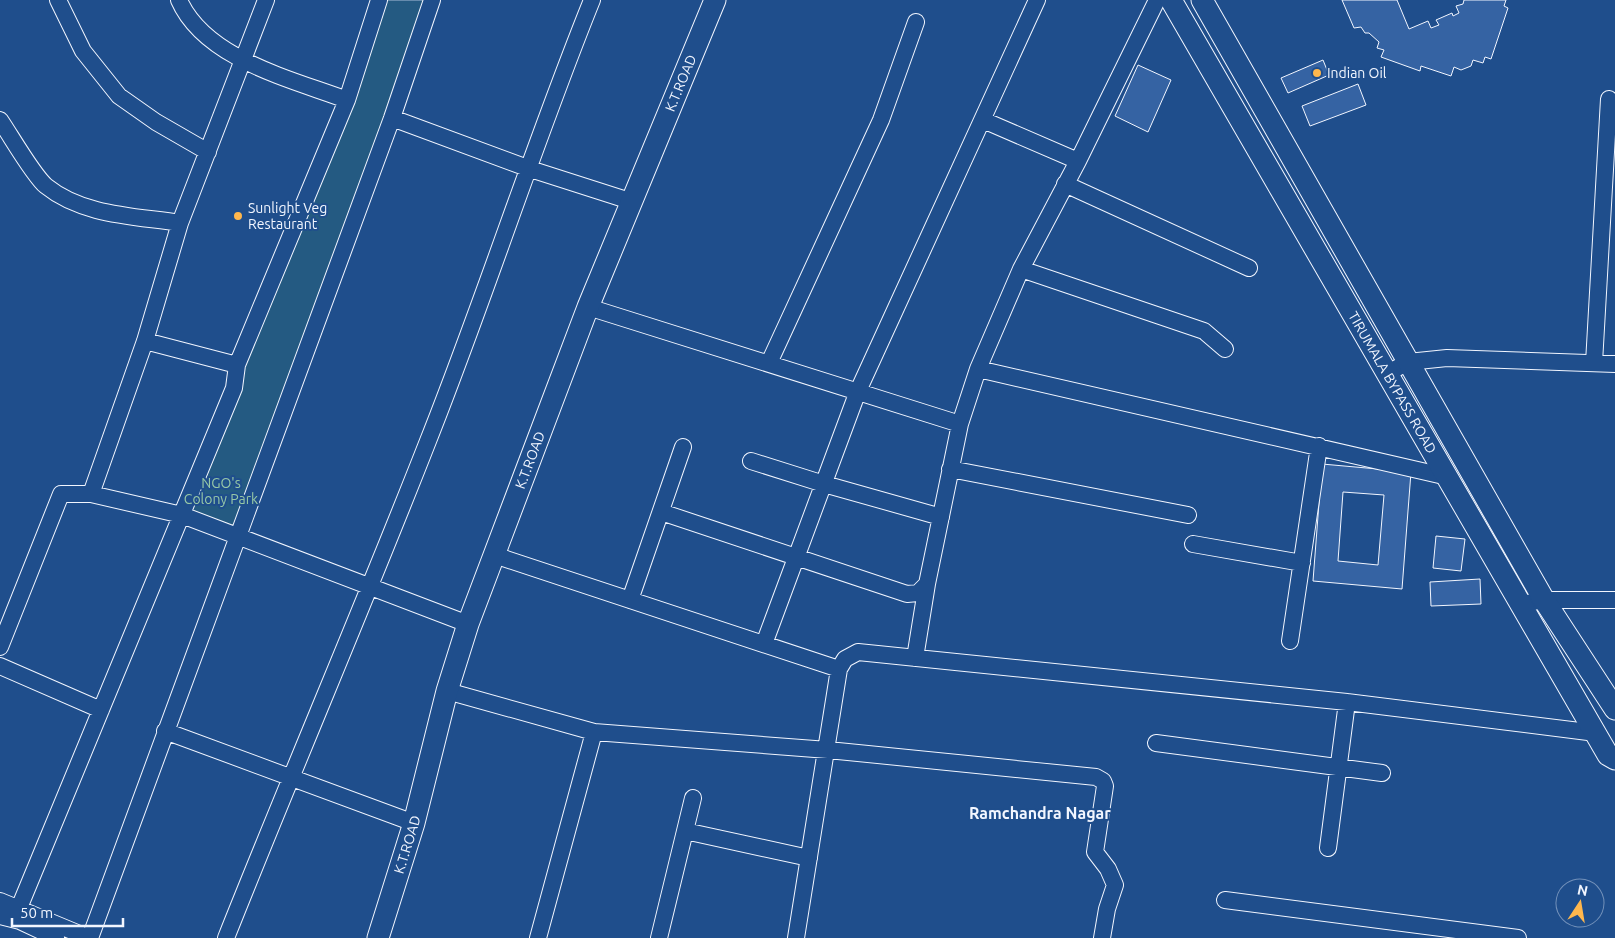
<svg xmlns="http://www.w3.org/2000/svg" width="1615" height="938" font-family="Ubuntu,sans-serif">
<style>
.green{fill:#245a82;stroke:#a8bbd7}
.building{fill:#3563a3;stroke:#f2f6ff;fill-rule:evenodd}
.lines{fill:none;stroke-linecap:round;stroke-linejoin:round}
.minor-casing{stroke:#f2f6ff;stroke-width:18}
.major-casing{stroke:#f2f6ff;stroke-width:23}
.minor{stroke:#1f4e8c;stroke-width:16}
.major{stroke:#1f4e8c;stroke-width:21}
.poi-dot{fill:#ffb74d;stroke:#1f4e8c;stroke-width:2}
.labels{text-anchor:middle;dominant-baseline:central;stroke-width:4;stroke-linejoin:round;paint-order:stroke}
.poi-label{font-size:14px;fill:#f2f6ff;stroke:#1f4e8c;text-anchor:start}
.street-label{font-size:14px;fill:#f2f6ff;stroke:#1f4e8c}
.park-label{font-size:14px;fill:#97c8a6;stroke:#1f4e8c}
.quarter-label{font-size:16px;font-weight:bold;fill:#f2f6ff;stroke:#1f4e8c}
</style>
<rect width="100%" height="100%" fill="#1f4e8c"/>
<!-- green -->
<path class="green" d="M 381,0 L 432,0 L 237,536 L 179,514 Z"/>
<!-- building -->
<path class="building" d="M 1342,0 L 1397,0 L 1409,29 L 1428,21 L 1431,28 L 1439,25 L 1436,20 L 1452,13 L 1453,16 L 1459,13 L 1456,6 L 1463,4 L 1464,0 L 1506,0 L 1504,6 L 1508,8 L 1491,59 L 1485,57 L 1483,63 L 1473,60 L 1471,66 L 1461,70 L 1454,67 L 1451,76 L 1421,66 L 1420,71 L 1381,57 L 1384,50 L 1377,48 L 1379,42 L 1369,33 L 1365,33 L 1361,27 L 1354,28 Z
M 1323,60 L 1329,75 L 1288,93 L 1281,78 Z
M 1138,65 L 1171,80 L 1148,132 L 1115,116 Z
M 1358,84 L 1366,105 L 1310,126 L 1302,106 Z
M 1322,464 L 1411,472 L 1402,589 L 1313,581 ZM 1343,492 L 1384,495 L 1378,565 L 1338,561 Z
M 1436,536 L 1465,539 L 1461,571 L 1433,568 Z
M 1480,579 L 1481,604 L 1431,606 L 1430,582 Z"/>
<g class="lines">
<!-- minor casing -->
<g class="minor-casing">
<path id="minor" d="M 58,0 L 83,51 L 119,96 L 156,122 L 208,152
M 179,0 C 205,59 291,79 347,100
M 392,118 L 530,169 L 630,201
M 0,120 C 11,136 33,175 46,186 C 83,216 136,216 180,223 L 145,341 L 91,494 L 61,494 L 0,647
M 1078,161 L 1157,0
M 1065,184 L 1249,268
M 180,223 L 266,0
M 1021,269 L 1204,331 L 1225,349
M 588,307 L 960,424
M 769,363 L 881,120 L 916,22
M 1594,363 L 1609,99
M 237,365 L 347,100 L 379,0
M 978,369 L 1021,269 L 1078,161 L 983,120
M 1388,373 L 1408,362 L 1447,358 L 1615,364
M 751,461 L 824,484 L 941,517
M 950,469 L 1188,515
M 91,494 L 182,515 L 468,624
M 661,512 L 907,594 L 918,593 L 927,584 L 960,424 L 978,369 L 1448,477
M 1193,544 L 1302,563
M 494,555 L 839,669
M 630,600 L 683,447
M 1522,604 L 1544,600 L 1615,600
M 1290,641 L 1319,446
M 764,644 L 858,391 L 1037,0
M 915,658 L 927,584
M 0,666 L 101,710
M 447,691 L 594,732 L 828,750 L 1096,777 L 1103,781 L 1105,786 L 1095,852 L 1108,869 L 1115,885 L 1107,909 L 1102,938
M 165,731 L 414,823
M 1156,743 L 1382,773
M 685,831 L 809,858
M 1328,848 L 1347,702
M 1225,900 L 1518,938
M 0,901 L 89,938
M 19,908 L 234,388 L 237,365 L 145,341
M 0,916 L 20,921 L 56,938
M 90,938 L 392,118 L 432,0
M 226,938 C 292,772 363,607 428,441 C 486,295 533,146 592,0
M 538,938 L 594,732
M 659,938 L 693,798
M 796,938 L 839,669 L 845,659 L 858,652 L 1347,702 L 1596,733"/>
</g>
<!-- major casing -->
<g class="major-casing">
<g id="major">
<path id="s1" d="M 1171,0 L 1608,755 L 1615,759"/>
<path d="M 1202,0 L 1544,600 L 1615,709"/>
<path id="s2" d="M 378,938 L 414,823 L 447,691 L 468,624 L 588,307 L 715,0"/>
</g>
</g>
<!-- minor -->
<use href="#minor" class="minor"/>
<!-- major -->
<use href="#major" class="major"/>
</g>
<!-- markers -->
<g class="poi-dot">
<circle cx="1317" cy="73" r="5"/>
<circle cx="238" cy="216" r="5"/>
</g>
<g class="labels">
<!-- poi labels -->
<g class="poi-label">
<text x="1327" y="73">Indian Oil</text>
<text x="248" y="208">Sunlight Veg<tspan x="248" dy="16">Restaurant</tspan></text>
</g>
<!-- street labels -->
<g class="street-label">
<text stroke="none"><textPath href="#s2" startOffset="908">K.T.ROAD</textPath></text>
<text stroke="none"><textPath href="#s1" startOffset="442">TIRUMALA BYPASS ROAD</textPath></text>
<text stroke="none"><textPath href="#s2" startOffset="502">K.T.ROAD</textPath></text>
<text stroke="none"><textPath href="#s2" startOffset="98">K.T.ROAD</textPath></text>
</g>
<!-- park labels -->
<g class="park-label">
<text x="221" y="483">NGO's<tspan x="221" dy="16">Colony Park</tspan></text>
</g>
<!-- quarter labels -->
<g class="quarter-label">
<text x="1040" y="813">Ramchandra Nagar</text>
</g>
</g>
<!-- north arrow -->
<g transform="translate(1580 903) rotate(12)"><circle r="24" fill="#1f4e8c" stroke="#7391ba"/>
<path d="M0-4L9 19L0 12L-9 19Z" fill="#ffb74d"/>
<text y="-8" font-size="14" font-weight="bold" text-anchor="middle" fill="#f2f6ff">N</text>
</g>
<!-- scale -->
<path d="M12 918v8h111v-8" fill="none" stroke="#f2f6ff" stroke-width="2.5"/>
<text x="20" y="918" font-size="15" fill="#f2f6ff" stroke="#1f4e8c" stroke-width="4" paint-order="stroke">50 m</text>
</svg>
